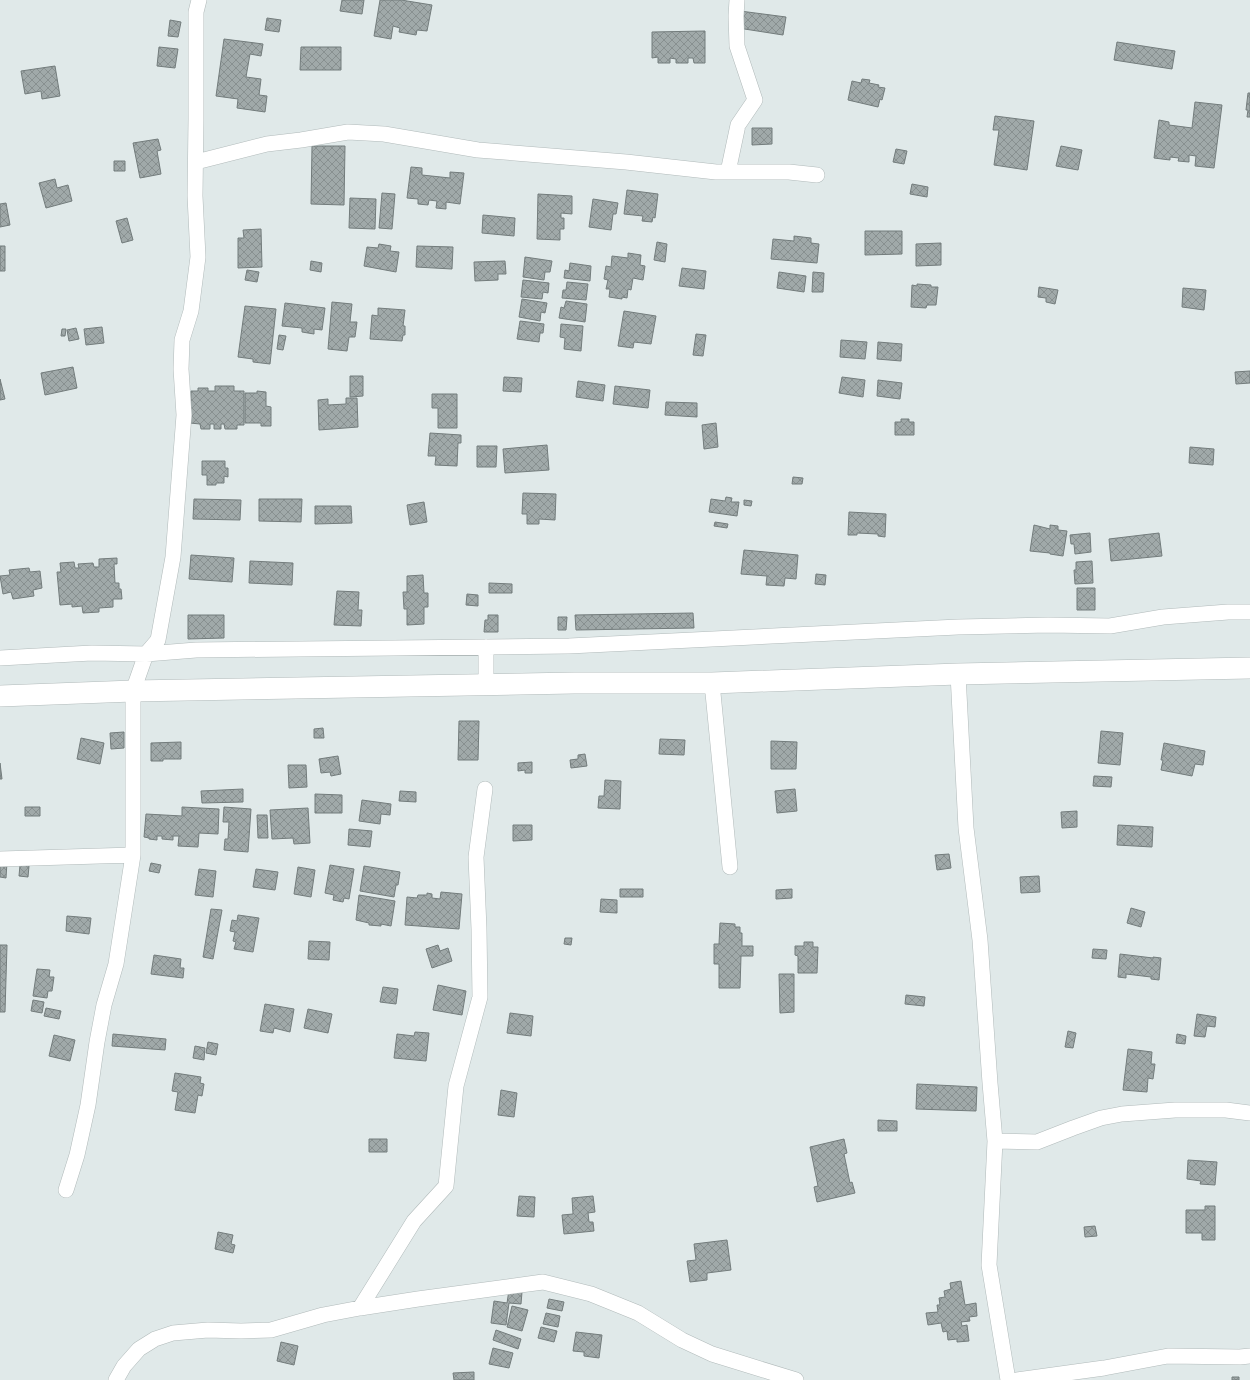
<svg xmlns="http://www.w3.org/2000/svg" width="1250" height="1380" font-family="Rubik,sans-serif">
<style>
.building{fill:url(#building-cross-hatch);stroke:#737c7c}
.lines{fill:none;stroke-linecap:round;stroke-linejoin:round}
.minor-casing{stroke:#b1baba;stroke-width:16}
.secondary-casing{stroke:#b1baba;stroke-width:22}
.minor{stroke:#fff;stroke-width:15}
.secondary{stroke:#fff;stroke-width:21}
</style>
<defs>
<pattern id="building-cross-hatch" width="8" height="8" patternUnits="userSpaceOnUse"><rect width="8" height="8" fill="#a0a9a9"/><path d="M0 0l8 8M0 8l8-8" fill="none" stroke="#889090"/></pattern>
</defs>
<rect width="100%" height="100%" fill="#e0e9e9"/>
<!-- building -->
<path class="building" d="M 342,0 L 364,0 L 362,14 L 340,11 Z
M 380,0 L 401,0 L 432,5 L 427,31 L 417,30 L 416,35 L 399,32 L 400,28 L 393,26 L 391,39 L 374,36 Z
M 740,11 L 786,17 L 783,35 L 738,28 Z
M 267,18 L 281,20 L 279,32 L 265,30 Z
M 170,20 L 181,22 L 178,37 L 168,36 Z
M 705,31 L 705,63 L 694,63 L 693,58 L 688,58 L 688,63 L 676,63 L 676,59 L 670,58 L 670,63 L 658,63 L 658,57 L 652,58 L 652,32 Z
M 224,39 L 263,44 L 261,56 L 250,54 L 246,77 L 261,79 L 259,95 L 267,96 L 265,112 L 237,108 L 238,99 L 216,96 Z
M 1117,42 L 1175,51 L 1172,69 L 1114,60 Z
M 159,47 L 178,49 L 175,68 L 157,66 Z
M 301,47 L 341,47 L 341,70 L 300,70 Z
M 55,66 L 60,96 L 42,99 L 41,91 L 25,94 L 21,71 Z
M 862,79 L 870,80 L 869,83 L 879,85 L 878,87 L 885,88 L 882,100 L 880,99 L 878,107 L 848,100 L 852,81 L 861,83 Z
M 1248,93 L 1250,93 L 1250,117 L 1247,117 L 1248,110 L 1246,110 Z
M 1195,102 L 1222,105 L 1214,168 L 1195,166 L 1196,156 L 1189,155 L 1189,162 L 1178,161 L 1179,158 L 1170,157 L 1170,160 L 1154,158 L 1159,120 L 1169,122 L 1169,125 L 1192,128 Z
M 995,116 L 1034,121 L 1027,170 L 994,165 L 999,130 L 993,130 Z
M 752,128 L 772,128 L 772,144 L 752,145 Z
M 158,139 L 161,150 L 157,151 L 161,174 L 140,178 L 133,143 Z
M 312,146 L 345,146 L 344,205 L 311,204 Z
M 1061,146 L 1082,150 L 1078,170 L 1056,166 Z
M 896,149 L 907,151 L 904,164 L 893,162 Z
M 114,161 L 125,161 L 125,171 L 114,171 Z
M 411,167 L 422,168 L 422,175 L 450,178 L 450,172 L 464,173 L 460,204 L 446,202 L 446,209 L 436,208 L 437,201 L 429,200 L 428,205 L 418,204 L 418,199 L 407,198 Z
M 55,179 L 57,188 L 68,185 L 72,201 L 46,208 L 39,183 Z
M 912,184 L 928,187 L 927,197 L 910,194 Z
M 627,190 L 658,194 L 655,218 L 653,217 L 652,222 L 642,221 L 643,216 L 624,214 Z
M 382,193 L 395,194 L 392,229 L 379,228 Z
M 538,194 L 572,196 L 572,214 L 561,213 L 561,218 L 564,218 L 564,229 L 560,229 L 560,240 L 537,239 Z
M 350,198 L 376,199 L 375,229 L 349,228 Z
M 593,199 L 618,203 L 616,214 L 613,214 L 611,230 L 589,227 Z
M 6,203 L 10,225 L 0,227 L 0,204 Z
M 483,215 L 515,218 L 514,236 L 482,233 Z
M 127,218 L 133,240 L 122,243 L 116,221 Z
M 261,229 L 262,267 L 238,268 L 238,238 L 244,238 L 243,230 Z
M 865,231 L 902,231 L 902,254 L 865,255 Z
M 794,236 L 811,238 L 811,243 L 819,244 L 817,263 L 771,259 L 773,239 L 794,241 Z
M 657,242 L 667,244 L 665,262 L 654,260 Z
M 941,243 L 941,265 L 916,266 L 916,244 Z
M 379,244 L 391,246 L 390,251 L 399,252 L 396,272 L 364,266 L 367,247 L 378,248 Z
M 0,246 L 5,246 L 5,271 L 0,271 Z
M 417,246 L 453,247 L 452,269 L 416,267 Z
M 628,253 L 641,255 L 640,265 L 645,266 L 643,280 L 633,278 L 631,290 L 628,289 L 627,298 L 622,297 L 622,299 L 609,297 L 610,289 L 606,289 L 608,280 L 604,279 L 606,266 L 611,267 L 612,256 L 628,258 Z
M 525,257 L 552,261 L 550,272 L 545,272 L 544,280 L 523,277 Z
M 311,261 L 322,263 L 321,272 L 310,270 Z
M 505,261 L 506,274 L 498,274 L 498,280 L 475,281 L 474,262 Z
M 570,263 L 591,266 L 590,281 L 564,278 L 565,270 L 569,271 Z
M 682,268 L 706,271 L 704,289 L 679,286 Z
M 247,270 L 259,272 L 257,282 L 245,280 Z
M 779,272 L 806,276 L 804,292 L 777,288 Z
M 813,272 L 824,273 L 823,292 L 812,292 Z
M 523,280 L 549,283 L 548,293 L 543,292 L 542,299 L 521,297 Z
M 567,282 L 588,284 L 586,300 L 562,298 L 563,290 L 566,290 Z
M 917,284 L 931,285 L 931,287 L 938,287 L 936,305 L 927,305 L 926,308 L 911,307 L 912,285 L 917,286 Z
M 1039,287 L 1058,290 L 1055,304 L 1046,302 L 1046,298 L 1038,297 Z
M 1183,288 L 1206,290 L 1204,310 L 1182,307 Z
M 522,299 L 547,303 L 545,313 L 541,312 L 540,321 L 519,317 Z
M 566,301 L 587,304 L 585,322 L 559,318 L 561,307 L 564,308 Z
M 332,302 L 352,304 L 350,322 L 357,322 L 355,337 L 349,337 L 347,351 L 328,349 Z
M 285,303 L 325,308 L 322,330 L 314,329 L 314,334 L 302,332 L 302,328 L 282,326 Z
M 245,306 L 276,309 L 270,364 L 253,362 L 253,359 L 238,357 Z
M 378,308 L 405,310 L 403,326 L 405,326 L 405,335 L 403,335 L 402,341 L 370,339 L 372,315 L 378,316 Z
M 624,311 L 656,316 L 651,344 L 634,342 L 633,348 L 618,346 Z
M 520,321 L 544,324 L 543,333 L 540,333 L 539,342 L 517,339 Z
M 561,324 L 583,326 L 581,351 L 564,349 L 565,338 L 560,337 Z
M 102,327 L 104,343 L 86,345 L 84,329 Z
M 76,328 L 79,339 L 69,341 L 67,330 Z
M 62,329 L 66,329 L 65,336 L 61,336 Z
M 696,334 L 706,335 L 703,356 L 693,355 Z
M 279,335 L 286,336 L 283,350 L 277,349 Z
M 841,340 L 867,342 L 865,359 L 840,357 Z
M 878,342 L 902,344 L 901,361 L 877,359 Z
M 73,367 L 77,388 L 45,395 L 41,373 Z
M 1250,371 L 1250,383 L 1236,384 L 1235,372 Z
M 350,376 L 363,376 L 363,396 L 350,397 Z
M 504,377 L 522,378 L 521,392 L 503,391 Z
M 842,377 L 865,380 L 863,397 L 839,393 Z
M 0,379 L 5,399 L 0,400 Z
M 878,380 L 902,383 L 900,399 L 877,396 Z
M 578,381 L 605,385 L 603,401 L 576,397 Z
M 215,386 L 234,386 L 234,391 L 244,391 L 244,425 L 237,425 L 237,429 L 225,429 L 224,424 L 221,424 L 221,429 L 214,429 L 214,424 L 210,424 L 210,429 L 201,429 L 200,424 L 190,423 L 191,391 L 198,391 L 198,388 L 208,388 L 208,391 L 215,391 Z
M 615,386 L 650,390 L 648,408 L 613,404 Z
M 257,391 L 266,392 L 266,406 L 271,407 L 271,426 L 261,426 L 261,423 L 245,423 L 245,393 L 257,393 Z
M 432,394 L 457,394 L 457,428 L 438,428 L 438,408 L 432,408 Z
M 346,398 L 357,398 L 358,427 L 319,430 L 318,400 L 328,399 L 328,405 L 346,404 Z
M 666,402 L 697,403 L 697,417 L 665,415 Z
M 901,419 L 909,419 L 909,422 L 914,422 L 914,435 L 895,435 L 895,422 L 901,422 Z
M 716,423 L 718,447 L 704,449 L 702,425 Z
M 430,433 L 461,435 L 461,443 L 458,443 L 457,466 L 435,465 L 436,456 L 428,456 Z
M 547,445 L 549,470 L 505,473 L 503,449 Z
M 477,446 L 497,446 L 496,467 L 477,467 Z
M 1190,447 L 1214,449 L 1213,465 L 1189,463 Z
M 202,461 L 225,461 L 225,468 L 228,468 L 228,477 L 224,476 L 224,483 L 216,483 L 216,485 L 207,485 L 207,475 L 202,475 Z
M 793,477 L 803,478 L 802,484 L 792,484 Z
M 523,493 L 556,494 L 555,520 L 539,519 L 539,524 L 527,524 L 527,514 L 522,514 Z
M 726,497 L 732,498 L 731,502 L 739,502 L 737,516 L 709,512 L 711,499 L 725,501 Z
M 194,499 L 241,500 L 240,520 L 193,519 Z
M 259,499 L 302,499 L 301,522 L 259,521 Z
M 744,500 L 752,501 L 751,506 L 744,505 Z
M 424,502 L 427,522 L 410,525 L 407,505 Z
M 315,506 L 351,506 L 352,523 L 315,524 Z
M 849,512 L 886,514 L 885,537 L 878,536 L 878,534 L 857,533 L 857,535 L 848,535 Z
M 715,522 L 728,524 L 727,528 L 714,526 Z
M 1034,525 L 1050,529 L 1050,525 L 1058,526 L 1058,530 L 1067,531 L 1063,556 L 1050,554 L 1050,553 L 1030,551 Z
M 1090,533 L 1091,552 L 1075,554 L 1074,544 L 1071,544 L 1070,535 Z
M 1159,533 L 1162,556 L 1111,561 L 1109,539 Z
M 744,550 L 798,555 L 796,579 L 785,578 L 784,586 L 766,585 L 767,576 L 741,574 Z
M 191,555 L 234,558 L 232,582 L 189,579 Z
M 117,558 L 117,564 L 114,564 L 115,583 L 119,583 L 119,589 L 121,589 L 122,599 L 113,599 L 113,607 L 99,608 L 99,612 L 83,613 L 82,606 L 72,607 L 72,604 L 60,605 L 57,572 L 61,572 L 60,563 L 74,562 L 75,568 L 79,568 L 78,564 L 93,563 L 94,567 L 99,567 L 99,559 Z
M 250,561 L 293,563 L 292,585 L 249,583 Z
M 1092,561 L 1093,583 L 1075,584 L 1074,570 L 1076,570 L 1076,562 Z
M 29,568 L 30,572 L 40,571 L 42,588 L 33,590 L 34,596 L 13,599 L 11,592 L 3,594 L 0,576 L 10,575 L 9,570 Z
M 816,574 L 826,575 L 825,585 L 815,584 Z
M 423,575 L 424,593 L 428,593 L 428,607 L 424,607 L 424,624 L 407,625 L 407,609 L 404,609 L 403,592 L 407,592 L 407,576 Z
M 489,583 L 512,584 L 512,593 L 489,593 Z
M 1077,588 L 1095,588 L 1095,610 L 1077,610 Z
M 337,591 L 359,592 L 358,610 L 362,610 L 361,626 L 334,625 Z
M 467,594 L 478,595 L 478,606 L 466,605 Z
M 693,613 L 694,628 L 576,630 L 575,615 Z
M 188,615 L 224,615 L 224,638 L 188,639 Z
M 488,615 L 498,615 L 498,632 L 484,632 L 485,620 L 488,620 Z
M 558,617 L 567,617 L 566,630 L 558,630 Z
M 459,721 L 479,721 L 478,760 L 458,760 Z
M 323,728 L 324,738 L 314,738 L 314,729 Z
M 1101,731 L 1123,733 L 1120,765 L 1098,763 Z
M 124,732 L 124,748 L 111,749 L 110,733 Z
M 81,738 L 104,743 L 100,764 L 77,759 Z
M 660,739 L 685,740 L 684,755 L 659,754 Z
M 771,741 L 797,742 L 796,769 L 771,769 Z
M 181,742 L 181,759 L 163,759 L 163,761 L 151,761 L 151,743 Z
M 1164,743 L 1205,751 L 1203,765 L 1195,764 L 1192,776 L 1161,770 L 1163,760 L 1161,760 Z
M 585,754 L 587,766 L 571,768 L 570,760 L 578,759 L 578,755 Z
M 338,756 L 341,774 L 331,776 L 330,772 L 321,773 L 319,759 Z
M 532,762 L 532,773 L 525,773 L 525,770 L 518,771 L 518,763 Z
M 0,763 L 2,779 L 0,779 Z
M 288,765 L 306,765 L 307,787 L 289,788 Z
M 1094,776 L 1112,777 L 1111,787 L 1093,786 Z
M 605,780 L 621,781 L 620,809 L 598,808 L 599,796 L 604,796 Z
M 243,789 L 243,802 L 202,803 L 201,791 Z
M 795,789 L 797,811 L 777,813 L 775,791 Z
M 400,791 L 416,792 L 416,802 L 399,801 Z
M 315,794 L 342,795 L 342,813 L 315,813 Z
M 362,800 L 391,804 L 390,815 L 381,814 L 380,824 L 359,821 Z
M 25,807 L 40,807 L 40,816 L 25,816 Z
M 182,807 L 219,809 L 218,834 L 199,833 L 198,847 L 178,846 L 179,836 L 173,836 L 173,840 L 162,839 L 162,836 L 157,836 L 157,840 L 149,839 L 149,838 L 144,837 L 146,814 L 182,816 Z
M 224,807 L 251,809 L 248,852 L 224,850 L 225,839 L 228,839 L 229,822 L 223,822 Z
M 308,808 L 310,843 L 294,844 L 293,838 L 272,839 L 270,810 Z
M 1077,811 L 1077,827 L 1062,828 L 1061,812 Z
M 257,815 L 267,815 L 268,838 L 258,838 Z
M 513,825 L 532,825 L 532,840 L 513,841 Z
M 1118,825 L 1153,827 L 1152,847 L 1117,845 Z
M 349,829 L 372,831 L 370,847 L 348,845 Z
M 949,854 L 951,868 L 937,870 L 935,855 Z
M 0,862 L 7,862 L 6,878 L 0,877 Z
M 151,863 L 161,865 L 159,873 L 149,871 Z
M 20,865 L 29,866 L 28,877 L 19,876 Z
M 330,865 L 354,869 L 349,899 L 344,898 L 343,902 L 333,900 L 334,895 L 325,893 Z
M 364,866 L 400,872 L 398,885 L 396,885 L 394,897 L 360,891 Z
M 298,867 L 315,870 L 311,897 L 294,894 Z
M 199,869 L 216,871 L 213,897 L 195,895 Z
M 256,869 L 278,872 L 275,890 L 253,887 Z
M 1039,876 L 1040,892 L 1021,893 L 1020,877 Z
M 620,889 L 643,889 L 643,897 L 620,897 Z
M 792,889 L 792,898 L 776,899 L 776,890 Z
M 441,892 L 462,894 L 459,929 L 405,925 L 407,897 L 417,898 L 418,895 L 427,895 L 427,893 L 432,894 L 432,898 L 440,899 Z
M 359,895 L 395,901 L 391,926 L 381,924 L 381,926 L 369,925 L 369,923 L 356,920 Z
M 601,899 L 617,900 L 617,913 L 600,912 Z
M 1131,908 L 1145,912 L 1141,927 L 1127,923 Z
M 211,909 L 222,910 L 213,959 L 203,957 Z
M 238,915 L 259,918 L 253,952 L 234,949 L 236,942 L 233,941 L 235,932 L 230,931 L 232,920 L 237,921 Z
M 67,916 L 91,918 L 89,934 L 66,931 Z
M 720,923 L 735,924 L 735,927 L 740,927 L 740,933 L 742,933 L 742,946 L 753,946 L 753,956 L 741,956 L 740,988 L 719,988 L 719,964 L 714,964 L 714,944 L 719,944 Z
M 565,938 L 572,938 L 571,945 L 564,944 Z
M 309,941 L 330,942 L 329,960 L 308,959 Z
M 804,942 L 813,942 L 813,947 L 818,947 L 817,973 L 798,973 L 798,956 L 795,955 L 795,946 L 804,946 Z
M 0,945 L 7,945 L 5,1012 L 0,1012 Z
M 438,945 L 440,951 L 448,948 L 452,961 L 432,968 L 426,949 Z
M 1093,949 L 1107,950 L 1106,959 L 1092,958 Z
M 1120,954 L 1153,958 L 1153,957 L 1161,958 L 1159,980 L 1151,979 L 1151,977 L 1126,974 L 1126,978 L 1118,977 Z
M 154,955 L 181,959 L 180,968 L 184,968 L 183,978 L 151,974 Z
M 37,969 L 50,970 L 49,977 L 54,977 L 52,991 L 48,991 L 47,998 L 33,996 Z
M 779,974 L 794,974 L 794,1012 L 780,1013 Z
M 438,985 L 466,991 L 462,1015 L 433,1010 Z
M 383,987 L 398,989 L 396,1004 L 380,1002 Z
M 906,995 L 925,997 L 924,1006 L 905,1004 Z
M 33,1000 L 44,1002 L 42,1013 L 31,1011 Z
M 265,1004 L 294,1009 L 290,1032 L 274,1028 L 273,1033 L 260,1031 Z
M 46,1008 L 61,1011 L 59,1019 L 44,1016 Z
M 308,1009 L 332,1014 L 328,1033 L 304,1028 Z
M 510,1013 L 533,1016 L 531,1036 L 507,1033 Z
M 1197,1014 L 1216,1017 L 1215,1027 L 1207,1026 L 1205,1037 L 1194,1036 Z
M 1068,1031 L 1076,1033 L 1073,1048 L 1065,1047 Z
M 415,1032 L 429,1033 L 426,1061 L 394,1058 L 397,1034 L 414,1036 Z
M 113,1034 L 166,1039 L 165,1050 L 112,1046 Z
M 1177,1034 L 1186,1036 L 1185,1044 L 1176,1043 Z
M 54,1035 L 75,1040 L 70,1061 L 49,1056 Z
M 208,1042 L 218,1044 L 216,1055 L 206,1053 Z
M 195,1046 L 205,1048 L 204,1060 L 193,1058 Z
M 1128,1049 L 1152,1052 L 1151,1064 L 1155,1064 L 1153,1079 L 1148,1078 L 1147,1092 L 1123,1090 Z
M 175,1073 L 201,1077 L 200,1083 L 204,1084 L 202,1096 L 198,1095 L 195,1113 L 175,1110 L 178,1092 L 172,1091 Z
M 917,1084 L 977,1087 L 976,1111 L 916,1109 Z
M 501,1090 L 517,1093 L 514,1117 L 498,1115 Z
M 878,1120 L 897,1121 L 897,1131 L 878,1131 Z
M 369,1139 L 387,1139 L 387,1152 L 369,1152 Z
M 844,1139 L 847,1153 L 844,1154 L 850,1183 L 852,1182 L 855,1193 L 817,1202 L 814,1187 L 818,1186 L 810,1147 Z
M 1188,1160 L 1217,1162 L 1215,1185 L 1200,1184 L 1201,1181 L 1187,1179 Z
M 519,1196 L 535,1197 L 534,1217 L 517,1216 Z
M 593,1196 L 595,1212 L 588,1213 L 589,1222 L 593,1222 L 594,1231 L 564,1234 L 562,1215 L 573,1214 L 572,1198 Z
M 1205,1206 L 1215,1206 L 1215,1240 L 1202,1240 L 1202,1233 L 1186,1233 L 1186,1210 L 1205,1210 Z
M 1095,1226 L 1097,1236 L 1085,1237 L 1084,1227 Z
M 218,1232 L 233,1235 L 231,1244 L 235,1245 L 233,1253 L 215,1249 Z
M 727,1240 L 731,1270 L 707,1273 L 707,1280 L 690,1282 L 687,1261 L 696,1260 L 694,1244 Z
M 961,1281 L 965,1305 L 976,1303 L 977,1316 L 969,1317 L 970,1321 L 961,1322 L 962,1326 L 967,1325 L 969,1341 L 957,1342 L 957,1339 L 948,1340 L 947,1331 L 943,1332 L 941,1323 L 928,1325 L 926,1313 L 938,1312 L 937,1305 L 940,1305 L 939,1298 L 945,1297 L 944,1291 L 951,1289 L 950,1283 Z
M 509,1290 L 522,1292 L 521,1304 L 509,1303 L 506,1325 L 491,1323 L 494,1301 L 507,1303 Z
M 549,1299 L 564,1302 L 562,1311 L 547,1308 Z
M 512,1306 L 528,1310 L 522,1331 L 507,1327 Z
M 546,1313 L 560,1316 L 558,1327 L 543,1324 Z
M 541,1327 L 557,1331 L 554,1342 L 538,1338 Z
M 496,1330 L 521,1339 L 518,1349 L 493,1340 Z
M 576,1332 L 602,1335 L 599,1358 L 584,1356 L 584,1352 L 573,1351 Z
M 281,1342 L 298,1346 L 294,1365 L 277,1361 Z
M 493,1348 L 513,1353 L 509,1368 L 489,1364 Z
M 474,1372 L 474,1380 L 454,1380 L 453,1373 Z
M 1232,1377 L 1239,1377 L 1239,1380 L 1232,1380 Z"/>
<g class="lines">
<!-- minor casing -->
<g class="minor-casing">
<path id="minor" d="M 196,162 L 267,144 L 301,140 L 348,132 L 384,134 L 478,150 L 626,162 L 716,172 L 789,172 L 817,175
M 728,172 L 738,125 L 755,100 L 737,46 L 736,16 L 737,0
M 0,658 L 92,653 L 146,654 L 196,650 L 569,646 L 958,627 L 1048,625 L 1110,626 L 1163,617 L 1228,612 L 1250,612
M 958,674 L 966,828 L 980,940 L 990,1083 L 995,1141 L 989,1265 L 1008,1380
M 712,683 L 730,867
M 486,685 L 486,647
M 0,859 L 133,855
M 995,1141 L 1037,1142 L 1073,1128 L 1101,1118 L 1122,1114 L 1175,1110 L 1226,1110 L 1250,1113
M 66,1190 L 77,1155 L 88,1105 L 97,1042 L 104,1005 L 116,964 L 133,855 L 133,691 L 146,654 L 158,640 L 173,557 L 184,415 L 181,369 L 182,340 L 191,311 L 198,257 L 195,196 L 196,119 L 196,12 L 199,0
M 360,1308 L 414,1221 L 446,1186 L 456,1086 L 480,997 L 479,929 L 476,857 L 485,789
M 116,1380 L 124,1366 L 139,1349 L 155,1339 L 173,1333 L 208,1330 L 241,1331 L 271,1330 L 323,1315 L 360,1308 L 418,1299 L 543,1282 L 591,1294 L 638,1313 L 682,1340 L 712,1354 L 796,1380
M 1017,1380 L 1104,1368 L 1168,1356 L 1240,1357 L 1250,1356"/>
</g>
<!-- secondary casing -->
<g class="secondary-casing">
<path id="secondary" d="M 0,696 L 133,691 L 574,683 L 712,683 L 958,674 L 1250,668"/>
</g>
<!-- minor -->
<use href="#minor" class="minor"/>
<!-- secondary -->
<use href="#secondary" class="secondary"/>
</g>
</svg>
